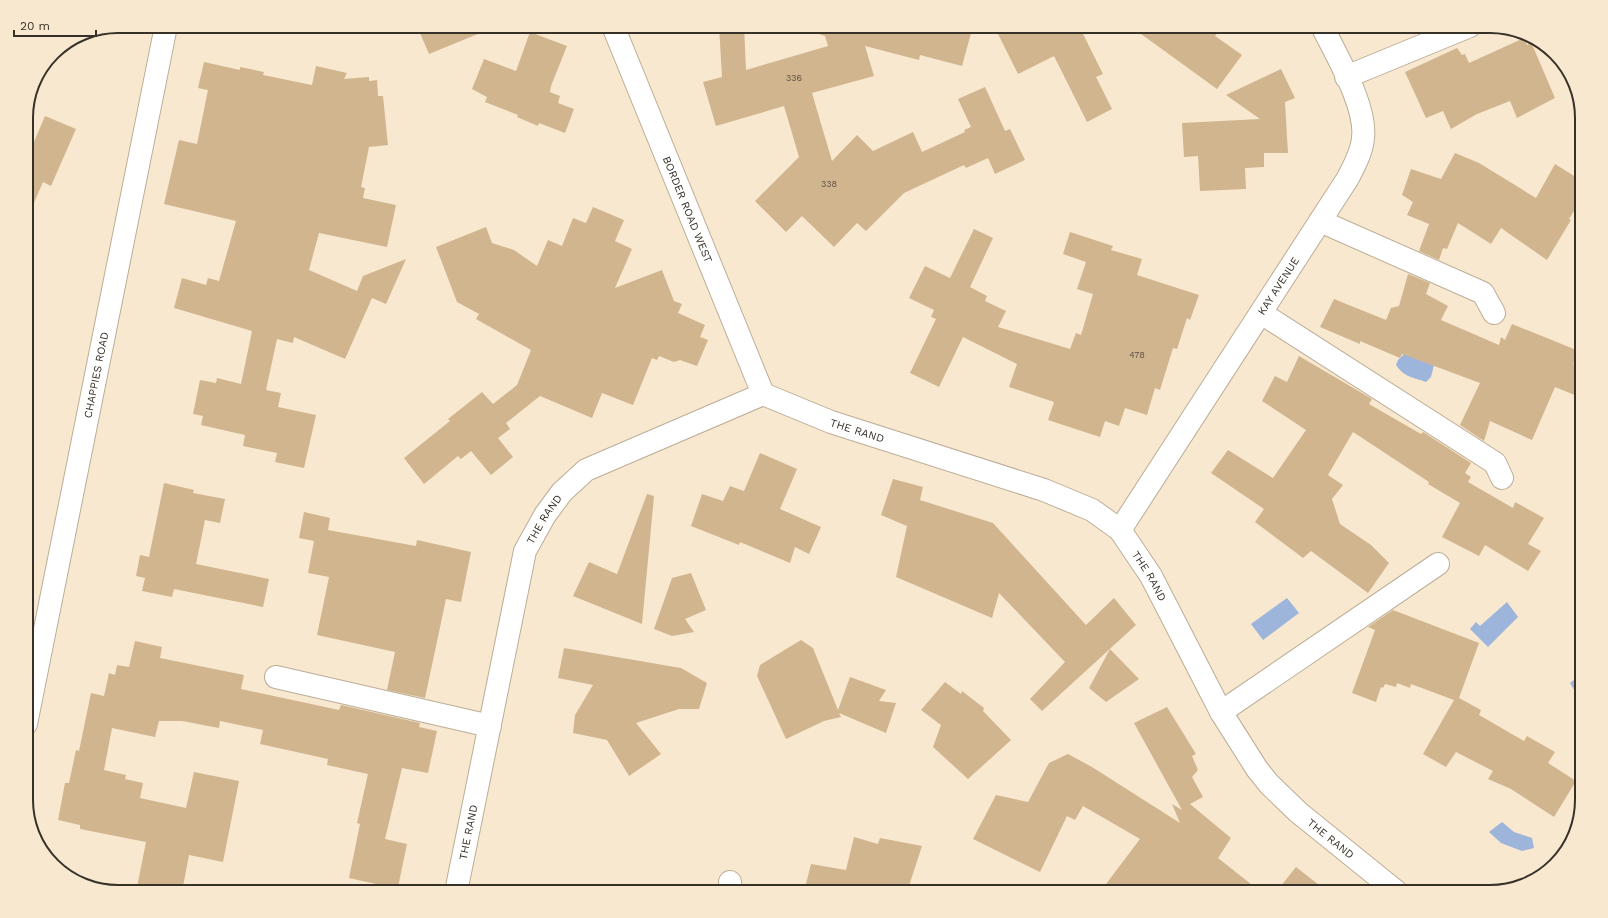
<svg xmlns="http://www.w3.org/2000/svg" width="1608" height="918" font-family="'Work Sans',sans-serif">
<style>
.water{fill:#9db4db}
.building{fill:#d1b58e}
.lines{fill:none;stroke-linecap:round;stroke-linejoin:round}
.minor-casing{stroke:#bcad97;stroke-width:24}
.minor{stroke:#fff;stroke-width:22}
.labels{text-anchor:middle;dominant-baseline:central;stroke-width:4;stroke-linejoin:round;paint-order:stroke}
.number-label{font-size:9px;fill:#5e5242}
.street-label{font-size:11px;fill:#373128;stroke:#f8e8d0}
.rim{fill:none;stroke:#373128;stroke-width:2}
</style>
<rect width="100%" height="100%" fill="#f8e8d0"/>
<!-- water -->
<path class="water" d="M 1405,353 L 1434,365 L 1431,377 L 1426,382 C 1413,377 1405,378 1396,365 L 1398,360 Z
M 1287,598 L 1299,613 L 1263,640 L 1251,624 Z
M 1507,602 L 1518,617 L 1488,647 L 1470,629 L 1476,622 L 1480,626 Z
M 1579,676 L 1582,679 L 1582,703 L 1570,683 Z
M 1502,822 L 1514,832 L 1532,838 L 1534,848 L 1522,851 L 1501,843 L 1489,832 Z"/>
<!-- building -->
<path class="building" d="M 417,26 L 495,26 L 495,27 L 429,54 Z
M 719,26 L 744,26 L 746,70 L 828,46 L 825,36 L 816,33 L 817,26 L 973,26 L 962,66 L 920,55 L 919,60 L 865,46 L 874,76 L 812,93 L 832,161 L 857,135 L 873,151 L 913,132 L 922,152 L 965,132 L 964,130 L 971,127 L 958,99 L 985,87 L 1005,131 L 1010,129 L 1025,160 L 995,174 L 988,158 L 966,168 L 964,165 L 904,193 L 866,231 L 857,223 L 834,247 L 802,216 L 786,232 L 755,201 L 799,157 L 784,106 L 716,126 L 703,82 L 722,77 Z
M 994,26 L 1079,26 L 1103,74 L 1096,77 L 1112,109 L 1087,122 L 1054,56 L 1018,74 Z
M 1130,26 L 1223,26 L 1215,36 L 1242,55 L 1217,89 Z
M 530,32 L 567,46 L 551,86 L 550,92 L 560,96 L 558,103 L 574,109 L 565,133 L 539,123 L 538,126 L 517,117 L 518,115 L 485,102 L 487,97 L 472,89 L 484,59 L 516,71 Z
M 1524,38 L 1527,45 L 1531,42 L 1555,98 L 1517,118 L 1510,101 L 1477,114 L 1451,129 L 1443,111 L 1426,118 L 1405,72 L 1457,48 L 1462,55 L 1465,54 L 1469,63 Z
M 204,62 L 240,70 L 240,67 L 264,72 L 263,75 L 312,85 L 316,66 L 347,73 L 344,79 L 369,77 L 369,81 L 377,80 L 378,96 L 383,96 L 388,145 L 369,147 L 361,187 L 365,188 L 363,198 L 396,205 L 387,247 L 319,233 L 309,270 L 357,291 L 363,276 L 406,259 L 386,304 L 372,298 L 345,359 L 294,337 L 293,343 L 277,339 L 266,390 L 281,393 L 278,407 L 316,415 L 304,468 L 275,462 L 277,453 L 243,446 L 245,435 L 201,425 L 203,416 L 193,414 L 200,380 L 216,383 L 217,378 L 241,384 L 252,331 L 174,308 L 182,278 L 206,285 L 208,278 L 219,281 L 236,221 L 164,204 L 179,140 L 197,144 L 208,90 L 198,88 Z
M 1281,69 L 1295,98 L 1285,102 L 1288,153 L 1264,153 L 1264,167 L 1245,168 L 1246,189 L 1200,191 L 1198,156 L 1184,157 L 1182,123 L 1260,119 L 1226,95 Z
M 45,116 L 76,129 L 51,186 L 43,182 L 26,221 L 26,161 Z
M 1455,153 L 1479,163 L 1536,198 L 1555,164 L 1582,181 L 1582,198 L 1569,219 L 1571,220 L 1547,260 L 1501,228 L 1491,244 L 1458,223 L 1447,249 L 1443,248 L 1439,260 L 1419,251 L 1429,224 L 1407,215 L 1413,202 L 1402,195 L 1411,169 L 1441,179 Z
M 593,207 L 624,220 L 615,241 L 632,249 L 615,288 L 662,270 L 674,301 L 682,304 L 678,313 L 705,325 L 700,337 L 708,340 L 697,366 L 680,360 L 674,362 L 659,356 L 657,360 L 652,358 L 633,405 L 602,393 L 592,418 L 540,396 L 506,423 L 510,429 L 498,438 L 513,457 L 491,475 L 471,451 L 461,459 L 458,456 L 424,484 L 404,458 L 450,421 L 448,419 L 482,392 L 493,404 L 517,385 L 531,350 L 476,319 L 479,314 L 457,302 L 436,247 L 486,227 L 492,243 L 514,250 L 537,266 L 548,240 L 562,246 L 573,218 L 586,223 Z
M 974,229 L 993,238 L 970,287 L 987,296 L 985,301 L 1006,311 L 998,327 L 1070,349 L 1076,333 L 1081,335 L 1093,294 L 1077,289 L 1086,262 L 1063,254 L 1070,232 L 1113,246 L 1111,250 L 1142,259 L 1137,275 L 1199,295 L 1190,320 L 1187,318 L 1177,349 L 1173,348 L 1160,390 L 1155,388 L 1147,415 L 1125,408 L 1119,426 L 1105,421 L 1100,437 L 1048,420 L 1054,402 L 1009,387 L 1017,364 L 963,337 L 939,387 L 910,373 L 936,319 L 931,317 L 934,310 L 909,298 L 925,266 L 950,278 Z
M 1408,274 L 1430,283 L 1426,294 L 1448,306 L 1441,320 L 1499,345 L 1501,337 L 1505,340 L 1512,324 L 1579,351 L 1573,364 L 1582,369 L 1582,383 L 1577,396 L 1555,387 L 1532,440 L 1490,421 L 1484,441 L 1460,425 L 1480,383 L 1402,354 L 1400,358 L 1360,341 L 1360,344 L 1320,327 L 1334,299 L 1386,320 L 1391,308 L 1399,306 Z
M 1299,356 L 1372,399 L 1369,404 L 1421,434 L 1423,432 L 1471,463 L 1465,473 L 1471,477 L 1468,482 L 1513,508 L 1515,502 L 1544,518 L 1528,544 L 1541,551 L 1528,571 L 1485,545 L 1479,556 L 1442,537 L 1460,503 L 1428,484 L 1429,482 L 1353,432 L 1328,475 L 1343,485 L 1332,499 L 1340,524 L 1371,545 L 1389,563 L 1368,593 L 1311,551 L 1303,558 L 1255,522 L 1264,509 L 1211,473 L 1228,450 L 1273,478 L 1306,430 L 1262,401 L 1275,376 L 1287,382 Z
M 760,453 L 797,469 L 780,509 L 821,527 L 809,554 L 795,547 L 790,563 L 740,542 L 739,545 L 691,526 L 702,494 L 723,501 L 730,486 L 744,491 Z
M 893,479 L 923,487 L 920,500 L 993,523 L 1086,625 L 1114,598 L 1136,625 L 1042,711 L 1030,699 L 1065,662 L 999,593 L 992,618 L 896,577 L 907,526 L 881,515 Z
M 164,483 L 194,490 L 193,493 L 225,499 L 220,523 L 205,520 L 196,564 L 269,579 L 263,607 L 174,589 L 172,597 L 142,591 L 145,578 L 136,576 L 140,555 L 149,557 Z
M 647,494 L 654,496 L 642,624 L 573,596 L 589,562 L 617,574 Z
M 304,512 L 330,518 L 328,530 L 416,546 L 417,540 L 471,552 L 461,602 L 446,599 L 425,698 L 387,690 L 395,652 L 317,635 L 329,577 L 308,573 L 314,541 L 299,538 Z
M 691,573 L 706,610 L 685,619 L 694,632 L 672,636 L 654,629 L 672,578 Z
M 1393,610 L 1479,643 L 1459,698 L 1481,710 L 1479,715 L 1524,741 L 1527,736 L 1555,752 L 1548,763 L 1576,781 L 1554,817 L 1511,789 L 1488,779 L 1493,771 L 1456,752 L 1446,767 L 1423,754 L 1454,700 L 1411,684 L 1410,688 L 1397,683 L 1396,687 L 1385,684 L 1383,688 L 1381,687 L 1376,702 L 1352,693 L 1375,630 L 1368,627 Z
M 801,640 L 813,648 L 838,710 L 850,677 L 886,690 L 879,701 L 896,703 L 886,733 L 839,713 L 841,717 L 824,721 L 786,739 L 757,676 L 760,665 Z
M 135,641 L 162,647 L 160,658 L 244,675 L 241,689 L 339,710 L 341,705 L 420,723 L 419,727 L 437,731 L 428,773 L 402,768 L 385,839 L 407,844 L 397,892 L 374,892 L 376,884 L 349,878 L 360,824 L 357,823 L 368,774 L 327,765 L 328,759 L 260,744 L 263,730 L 220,721 L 219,728 L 182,721 L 159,721 L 155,737 L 112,728 L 104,770 L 126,775 L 125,779 L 143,783 L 140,798 L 186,808 L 194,772 L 239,781 L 223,862 L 189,855 L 182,892 L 136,892 L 146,842 L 80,829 L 80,825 L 58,820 L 65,783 L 69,783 L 76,750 L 79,751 L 91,693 L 104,696 L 109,673 L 115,675 L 117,665 L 129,667 Z
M 564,648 L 681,668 L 707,683 L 699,709 L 679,709 L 636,723 L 661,754 L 629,776 L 607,740 L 573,733 L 575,715 L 593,685 L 558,678 Z
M 1110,649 L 1139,679 L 1106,702 L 1089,688 Z
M 945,682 L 961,694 L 962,691 L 984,708 L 983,711 L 1011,740 L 968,779 L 933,747 L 941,725 L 921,710 Z
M 1167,707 L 1196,754 L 1192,756 L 1198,770 L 1192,777 L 1203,797 L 1190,804 L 1231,838 L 1218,858 L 1261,892 L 1100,892 L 1140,839 L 1083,806 L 1075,820 L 1067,816 L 1040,872 L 973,839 L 996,795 L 1028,802 L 1049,763 L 1068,754 L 1092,767 L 1180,823 L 1172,804 L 1182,810 L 1134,723 Z
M 854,837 L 878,844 L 880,838 L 922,846 L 907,892 L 804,892 L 811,864 L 846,870 Z
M 1296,867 L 1328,892 L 1276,892 Z"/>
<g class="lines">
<!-- minor casing -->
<g class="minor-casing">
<g id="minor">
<path id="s1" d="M 613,26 L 763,394"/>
<path d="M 1346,77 L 1470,26"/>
<path d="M 1320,221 L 1483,293 L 1494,313"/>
<path d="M 1261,313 L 1495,463 L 1502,478"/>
<path id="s2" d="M 1120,530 L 1348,178 C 1354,166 1362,152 1363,138 C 1367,106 1336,55 1322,26"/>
<path d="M 276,677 L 490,726"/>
<path d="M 1221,712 L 1438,564"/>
<path id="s3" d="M 26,724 L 166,26"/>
<path d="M 730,882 L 731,892"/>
<path id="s4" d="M 456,892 L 525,551 L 545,515 L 562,492 L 586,470 L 763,394 L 831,422 L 1044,490 L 1092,510 L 1120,530 L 1151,576 L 1221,712 L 1257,769 L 1269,784 L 1298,812 L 1397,892"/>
</g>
</g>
<!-- minor -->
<use href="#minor" class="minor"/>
</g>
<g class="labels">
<!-- number labels -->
<g class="number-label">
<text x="794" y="78">336</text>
<text x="829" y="184">338</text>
<text x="1137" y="355">478</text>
</g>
<!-- street labels -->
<g class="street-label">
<text stroke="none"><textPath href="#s1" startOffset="198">BORDER ROAD WEST</textPath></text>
<text stroke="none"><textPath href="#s2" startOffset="291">KAY AVENUE</textPath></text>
<text stroke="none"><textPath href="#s3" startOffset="356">CHAPPIES ROAD</textPath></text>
<text stroke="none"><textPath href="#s4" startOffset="744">THE RAND</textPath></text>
<text stroke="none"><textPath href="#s4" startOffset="385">THE RAND</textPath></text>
<text stroke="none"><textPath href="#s4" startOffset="1081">THE RAND</textPath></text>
<text stroke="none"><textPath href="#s4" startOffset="61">THE RAND</textPath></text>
<text stroke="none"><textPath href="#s4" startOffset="1404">THE RAND</textPath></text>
</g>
</g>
<!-- crop -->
<path d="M0 0H1608V918H0ZM118 33H1490A85 85 0 0 1 1575 118V800A85 85 0 0 1 1490 885H118A85 85 0 0 1 33 800V118A85 85 0 0 1 118 33Z" fill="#f8e8d0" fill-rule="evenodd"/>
<path class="rim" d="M118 33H1490A85 85 0 0 1 1575 118V800A85 85 0 0 1 1490 885H118A85 85 0 0 1 33 800V118A85 85 0 0 1 118 33Z"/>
<!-- scale -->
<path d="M14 30v6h82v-6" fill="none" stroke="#373128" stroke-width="2"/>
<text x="20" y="30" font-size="12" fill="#373128" stroke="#f8e8d0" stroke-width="3" paint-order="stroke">20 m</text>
</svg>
